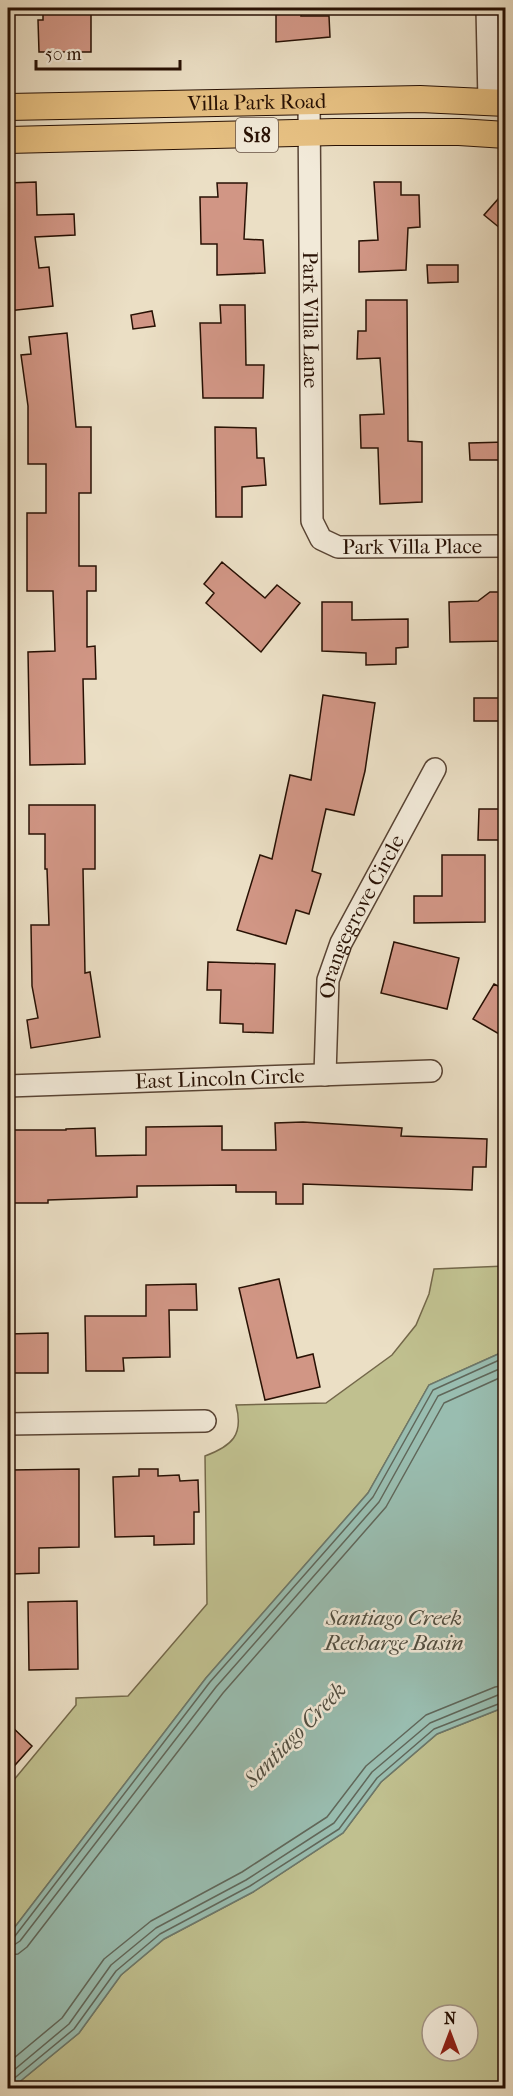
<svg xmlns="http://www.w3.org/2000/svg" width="513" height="2096" font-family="'IM FELL French Canon',serif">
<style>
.green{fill:#c0c08f;stroke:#74684a;stroke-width:1.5;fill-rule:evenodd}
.water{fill:#99bdb0;stroke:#6c786b;stroke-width:1.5}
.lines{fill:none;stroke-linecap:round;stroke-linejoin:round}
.shore{stroke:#60675a;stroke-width:1.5}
.building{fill:#d19685;stroke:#281104;stroke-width:1.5}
.minor-casing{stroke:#594434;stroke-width:24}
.major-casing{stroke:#281104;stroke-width:28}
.minor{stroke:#f2ead9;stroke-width:21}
.major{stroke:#e6c082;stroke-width:26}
.labels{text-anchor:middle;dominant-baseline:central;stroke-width:5;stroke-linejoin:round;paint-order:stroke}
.shield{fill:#f2ead9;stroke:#655244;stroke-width:1.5}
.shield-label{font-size:20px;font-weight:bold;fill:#281104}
.street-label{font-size:21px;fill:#281104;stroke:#f2ead9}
.water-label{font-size:22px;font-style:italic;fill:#504d40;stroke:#f2ead9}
</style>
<rect width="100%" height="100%" fill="#ebdfc5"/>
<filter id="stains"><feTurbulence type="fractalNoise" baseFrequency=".00333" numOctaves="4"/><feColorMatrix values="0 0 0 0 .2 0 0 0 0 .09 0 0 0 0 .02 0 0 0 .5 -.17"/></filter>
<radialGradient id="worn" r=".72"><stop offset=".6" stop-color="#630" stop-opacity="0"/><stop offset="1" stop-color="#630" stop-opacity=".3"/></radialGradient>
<!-- green -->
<path class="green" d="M 505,1266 L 505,1351 L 429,1385 L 368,1493 L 206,1678 L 8,1936 L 8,1787 L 76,1705 L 76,1698 L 128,1696 L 207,1604 L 205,1456 C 232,1446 244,1435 236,1405 L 326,1403 L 392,1355 L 416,1325 L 429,1294 L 434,1269 Z
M 505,1707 L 505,2088 L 12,2088 L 79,2033 L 121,1975 L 164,1939 L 253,1892 L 343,1833 L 381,1782 L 437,1734 ZM 432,2015 L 468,2015 L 468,2051 L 432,2051 Z"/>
<!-- water -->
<path class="water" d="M 505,1351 L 505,1707 L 437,1734 L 381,1782 L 343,1833 L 253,1892 L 164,1939 L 121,1975 L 79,2033 L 12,2088 L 8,2088 L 8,1936 L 206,1678 L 368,1493 L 429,1385 Z"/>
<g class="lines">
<!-- shore -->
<path class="shore" d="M 8,1939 L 15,1936 L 210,1682 L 373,1497 L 433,1390 L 506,1357
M 8,1946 L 14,1945 L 20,1941 L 216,1687 L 379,1502 L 438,1396 L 506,1366
M 8,1955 L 18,1954 L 27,1947 L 223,1693 L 386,1507 L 444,1403 L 506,1375
M 8,2063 L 62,2018 L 104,1959 L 151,1921 L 242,1872 L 327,1817 L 366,1766 L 426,1715 L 495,1687 L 506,1685
M 8,2075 L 69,2024 L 111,1965 L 156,1928 L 246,1880 L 334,1823 L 372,1772 L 430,1723 L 498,1695 L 506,1694
M 9,2088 L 11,2081 L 74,2029 L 116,1971 L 160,1934 L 250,1886 L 339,1829 L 377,1778 L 434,1729 L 506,1701"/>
</g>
<!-- building -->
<path class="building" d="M 43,8 L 91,8 L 91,52 L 39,52 L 38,20 L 43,20 Z
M 276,8 L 302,8 L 301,16 L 329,16 L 330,37 L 276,42 Z
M 36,182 L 37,215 L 74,214 L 75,235 L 35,237 L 39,268 L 49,267 L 53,306 L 8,311 L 8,183 Z
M 374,182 L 401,182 L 401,195 L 419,195 L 420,227 L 408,228 L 406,270 L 359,272 L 359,241 L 378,240 Z
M 217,183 L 247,183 L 244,239 L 263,240 L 265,273 L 217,275 L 217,244 L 201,244 L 200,197 L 218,197 Z
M 506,190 L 506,233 L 484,215 Z
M 427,265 L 458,265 L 458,282 L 428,283 Z
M 366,300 L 407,300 L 408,441 L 422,442 L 422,502 L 380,504 L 378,448 L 361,448 L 360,415 L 384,414 L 380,358 L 357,359 L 358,331 L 366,331 Z
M 220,305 L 245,305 L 246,365 L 264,365 L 263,398 L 203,398 L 200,323 L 221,323 Z
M 152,311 L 155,326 L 133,329 L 131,315 Z
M 67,333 L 76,427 L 91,427 L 91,493 L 79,493 L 79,566 L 96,566 L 96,591 L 87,591 L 87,647 L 95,646 L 96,679 L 83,679 L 85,764 L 30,765 L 28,652 L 55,651 L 53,591 L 27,591 L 27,513 L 46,513 L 46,464 L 28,464 L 28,406 L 21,355 L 31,354 L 29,337 Z
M 215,427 L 256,428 L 257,458 L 264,458 L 266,485 L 242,487 L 242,517 L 216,517 Z
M 506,442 L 506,460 L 470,460 L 469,443 Z
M 222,562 L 265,598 L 277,585 L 300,603 L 261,652 L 206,603 L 214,593 L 204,584 Z
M 490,592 L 506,592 L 506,641 L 450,642 L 449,602 L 478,601 Z
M 322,602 L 352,602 L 352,620 L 408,619 L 408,647 L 396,648 L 396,664 L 366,665 L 366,653 L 322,651 Z
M 323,695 L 375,703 L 365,771 L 354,815 L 326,809 L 312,871 L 321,874 L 309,914 L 296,910 L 286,944 L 237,930 L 260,855 L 272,859 L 290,775 L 311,780 Z
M 474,698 L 506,698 L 506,721 L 474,721 Z
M 29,805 L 95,805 L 95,869 L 83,869 L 85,973 L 90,972 L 100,1037 L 31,1048 L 27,1020 L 38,1018 L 32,986 L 31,925 L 49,925 L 47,869 L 45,869 L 45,834 L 29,834 Z
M 479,809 L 506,809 L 506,840 L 478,840 Z
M 442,855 L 485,855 L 485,922 L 414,923 L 414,896 L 442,896 Z
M 394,942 L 459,958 L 447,1009 L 381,993 Z
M 208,962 L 275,964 L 273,1033 L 243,1032 L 243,1024 L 220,1023 L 221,990 L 207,990 Z
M 494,984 L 506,990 L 506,1038 L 473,1019 Z
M 303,1122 L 402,1128 L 401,1136 L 487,1139 L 486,1167 L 473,1167 L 472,1190 L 303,1184 L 303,1204 L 276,1204 L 276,1192 L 236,1192 L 236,1185 L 137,1186 L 137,1197 L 48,1200 L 48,1203 L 8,1203 L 8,1130 L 66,1130 L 66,1129 L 95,1128 L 96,1156 L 146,1155 L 146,1127 L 222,1126 L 222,1150 L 276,1150 L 275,1123 Z
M 279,1279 L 297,1358 L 313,1354 L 320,1387 L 265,1400 L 239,1288 Z
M 196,1284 L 197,1310 L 169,1310 L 170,1357 L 123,1358 L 124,1371 L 86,1371 L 85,1316 L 146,1316 L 146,1285 Z
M 48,1333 L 48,1373 L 8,1373 L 8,1334 Z
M 79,1469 L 79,1547 L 39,1548 L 39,1573 L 12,1574 L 11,1470 Z
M 139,1469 L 158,1469 L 158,1476 L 179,1475 L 180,1481 L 198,1480 L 199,1512 L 194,1512 L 194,1544 L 154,1545 L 154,1536 L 115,1537 L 113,1477 L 139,1476 Z
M 77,1601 L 78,1669 L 29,1670 L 28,1602 Z
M 8,1723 L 32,1746 L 8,1773 Z"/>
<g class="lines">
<!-- minor casing -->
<g class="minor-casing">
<g id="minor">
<path d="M 487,8 L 489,102"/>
<path id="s1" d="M 309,100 L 312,521 L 321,539 L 338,547 L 506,546"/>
<path id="s2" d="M 325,1075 L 328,980 L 341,943 L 435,769"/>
<path id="s3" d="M 8,1086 L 431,1071"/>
<path d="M 8,1424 L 205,1421"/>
</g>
</g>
<!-- major casing -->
<g class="major-casing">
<g id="major">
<path id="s4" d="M 8,107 L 420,99 L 506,103"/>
<path d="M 8,140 L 335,132 L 459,132 L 506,135"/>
</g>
</g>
<!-- minor -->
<use href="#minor" class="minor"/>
<!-- major -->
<use href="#major" class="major"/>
</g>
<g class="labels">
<!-- shield labels -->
<rect class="shield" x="236" y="118" width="42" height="34" rx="4.5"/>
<g class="shield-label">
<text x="257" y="135">S18</text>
</g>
<!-- street labels -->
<g class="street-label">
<text stroke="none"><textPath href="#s4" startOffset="249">Villa Park Road</textPath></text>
<text stroke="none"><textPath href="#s1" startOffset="220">Park Villa Lane</textPath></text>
<text stroke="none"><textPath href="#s1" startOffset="534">Park Villa Place</textPath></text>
<text stroke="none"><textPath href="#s2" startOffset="166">Orangegrove Circle</textPath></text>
<text stroke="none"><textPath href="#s3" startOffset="212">East Lincoln Circle</textPath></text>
</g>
<!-- water labels -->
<g class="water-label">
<text x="394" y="1618">Santiago Creek<tspan x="394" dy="25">Recharge Basin</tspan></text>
<text transform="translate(295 1735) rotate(-46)">Santiago Creek</text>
</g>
</g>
<!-- margin -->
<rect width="513" height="2096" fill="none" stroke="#ebdfc5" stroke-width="30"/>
<rect x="9" y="9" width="495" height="2078" fill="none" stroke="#281104" stroke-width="3"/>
<rect x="15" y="15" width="483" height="2066" fill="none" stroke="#281104" stroke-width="1.5"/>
<!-- north arrow -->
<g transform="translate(450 2033)"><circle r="28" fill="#f2ead9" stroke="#a19384" stroke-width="1.5"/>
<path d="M0-4.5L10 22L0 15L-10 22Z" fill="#8f2418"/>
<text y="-9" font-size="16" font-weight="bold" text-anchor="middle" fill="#281104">N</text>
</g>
<!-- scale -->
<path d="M36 60v9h144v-9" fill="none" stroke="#281104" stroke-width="3"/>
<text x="45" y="60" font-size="18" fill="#281104" stroke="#f2ead9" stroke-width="4.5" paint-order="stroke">50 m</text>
<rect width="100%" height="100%" filter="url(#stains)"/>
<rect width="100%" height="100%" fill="url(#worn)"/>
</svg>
